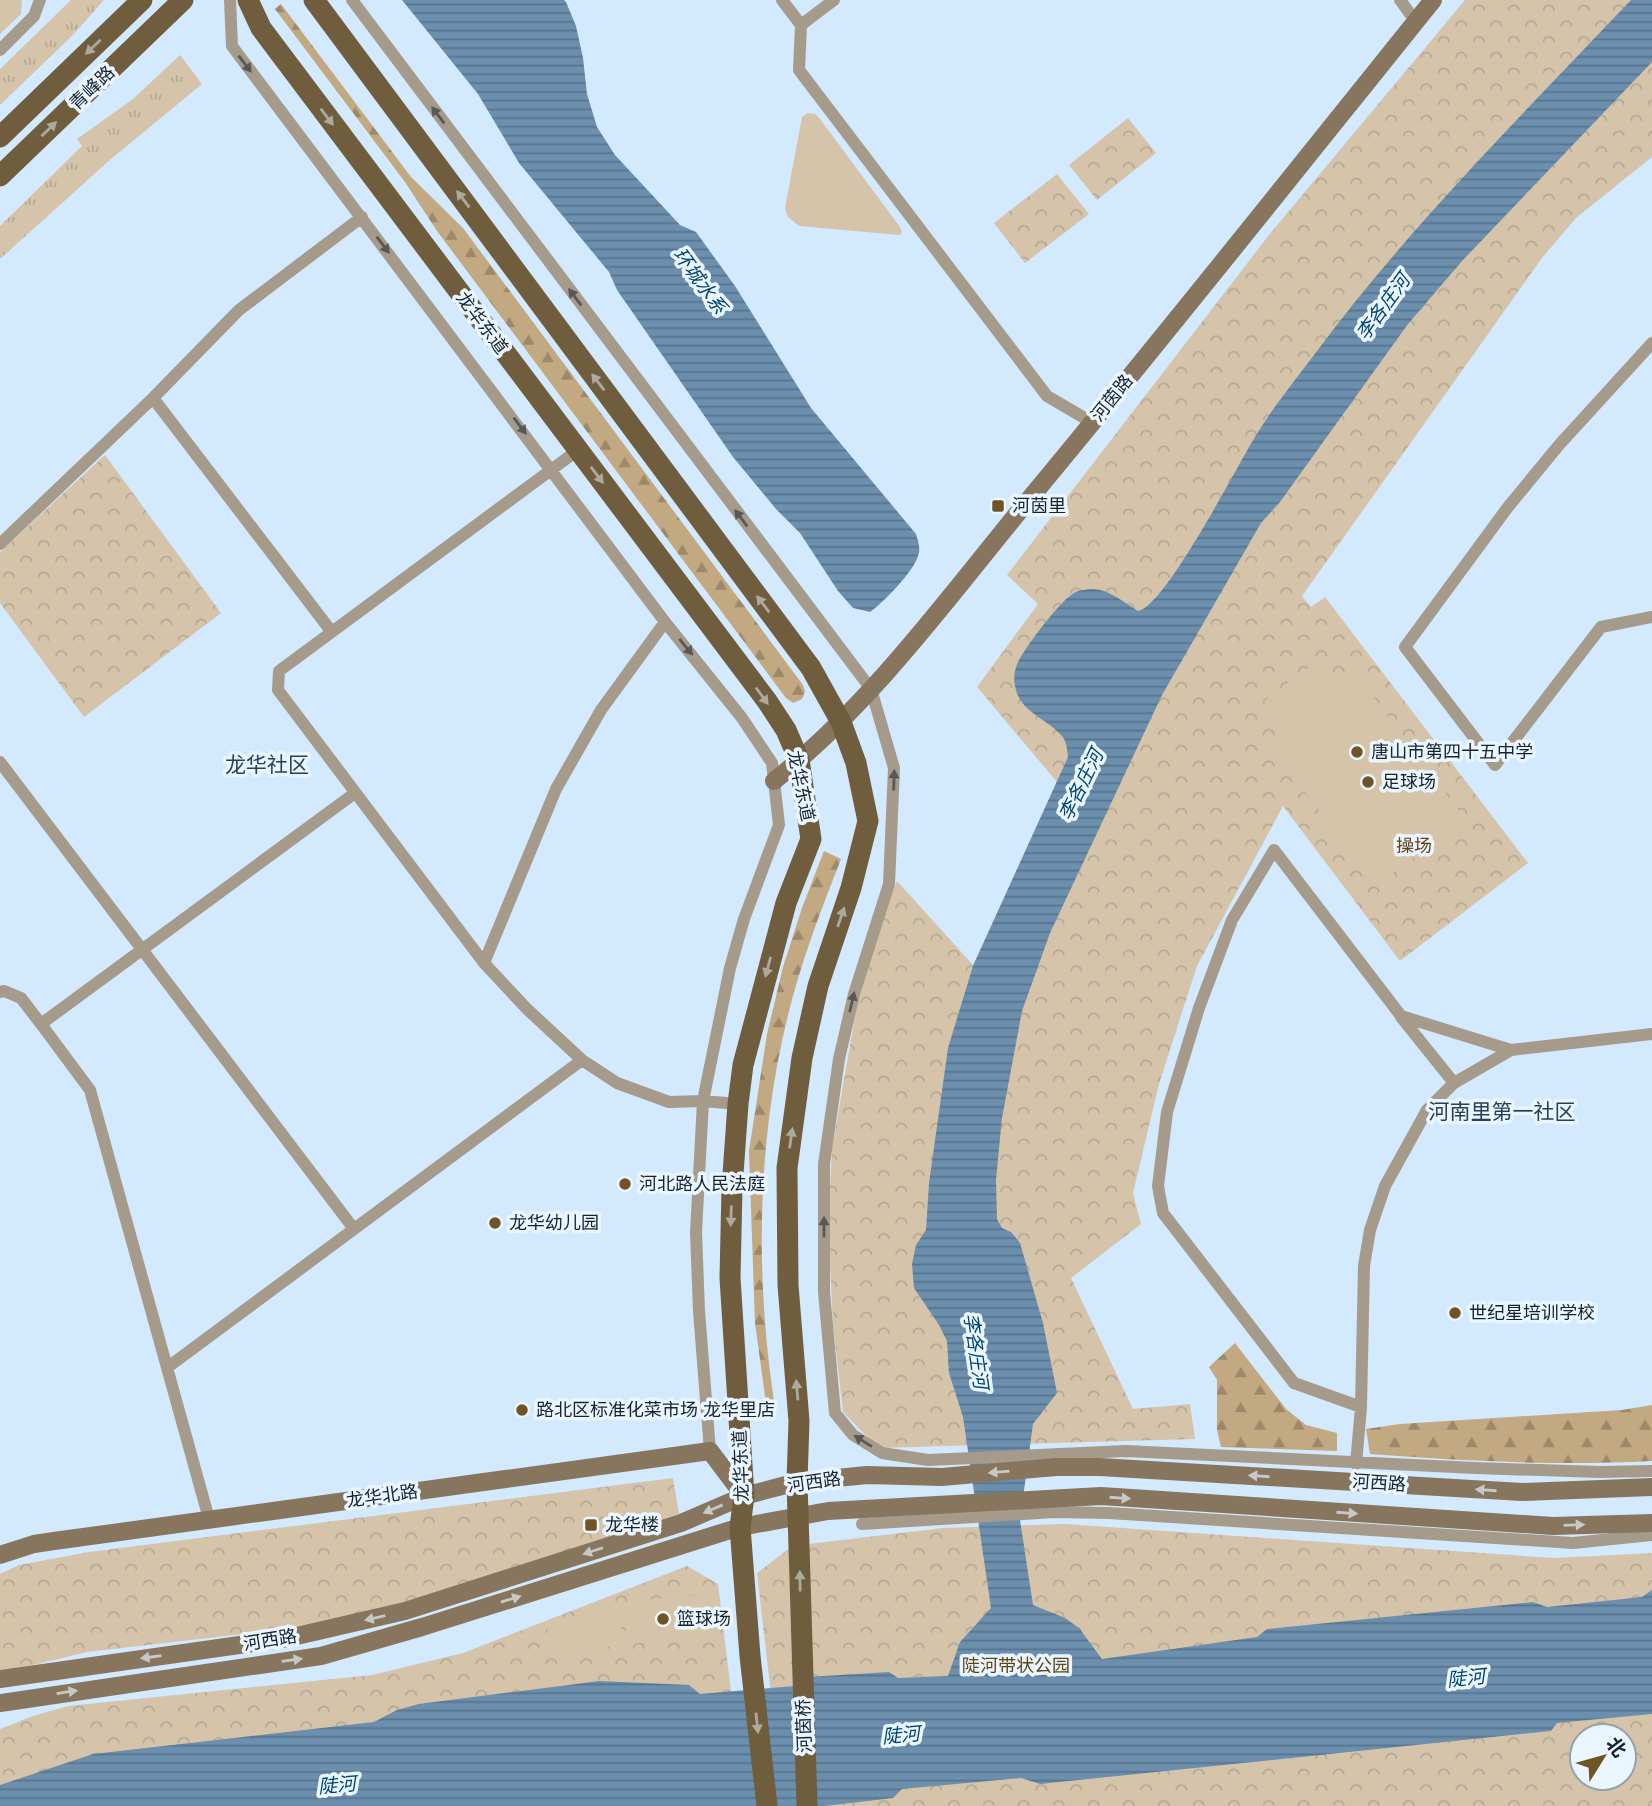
<svg xmlns="http://www.w3.org/2000/svg" width="1652" height="1806" font-family="Arial,'Noto Sans SC',sans-serif">
<style>
.grass{fill:url(#grass-tufts)}
.forest{fill:url(#forest-firs)}
.park{fill:url(#park-crowns);fill-rule:evenodd}
.garden{fill:#d5c4aa}
.water{fill:url(#water-rules)}
.lines{fill:none;stroke-linecap:round;stroke-linejoin:round}
.street{stroke:#a69b8a;stroke-width:12}
.secondary{stroke:#87765d;stroke-width:18}
.primary{stroke:#705d3e;stroke-width:21}
.oneway{fill:#aca99e}
.oneway2{fill:#585856}
.oneway3{fill:#c7c9c6}
.poi-dot{fill:#6f5426;stroke:#e9f5ff;stroke-width:2.5}
.labels{text-anchor:middle;dominant-baseline:central;stroke-width:7;stroke-linejoin:round;paint-order:stroke}
.street-label{font-size:18px;fill:#18222c;stroke:#e9f5ff}
.poi-label{font-size:18px;fill:#18222c;stroke:#e9f5ff;text-anchor:start}
.park-label{font-size:18px;fill:#5f4413;stroke:#e9f5ff}
.water-label{font-size:19px;font-style:italic;fill:#03446d;stroke:#e9f5ff}
.quarter-label{font-size:21px;fill:#294156;stroke:#e9f5ff}
</style>
<defs>
<pattern id="grass-tufts" width="24" height="20" patternUnits="userSpaceOnUse" patternTransform="scale(1.75)"><rect width="24" height="20" fill="#d5c4aa"/><path d="M3 7l-1-3M5 7V3M7 7l1-3M15 17l-1-3M17 17v-4M19 17l1-3" fill="none" stroke="#b6a892"/></pattern>
<pattern id="forest-firs" width="22" height="20" patternUnits="userSpaceOnUse" patternTransform="scale(1.75)"><rect width="22" height="20" fill="#c2a981"/><path d="M5 1l3.5 6h-7zM16 11l3.5 6h-7z" fill="#9d896a"/></pattern>
<pattern id="park-crowns" width="20" height="18" patternUnits="userSpaceOnUse" patternTransform="scale(1.75)"><rect width="20" height="18" fill="#d5c4aa"/><path d="M2 6a3 3 0 1 1 6 0M12 15a3 3 0 1 1 6 0" fill="none" stroke="#b6a892"/></pattern>
<pattern id="water-rules" width="6" height="5" patternUnits="userSpaceOnUse" patternTransform="scale(1.75)"><rect width="6" height="5" fill="#6b8fad"/><path d="M0 2.5h6" fill="none" stroke="#57748d"/></pattern>
</defs>
<rect width="100%" height="100%" fill="#d2e9fe"/>
<!-- grass -->
<path class="grass" d="M 71,0 L 104,0 L 73,35 L 0,105 L 0,69 Z
M 180,55 L 202,84 L 111,159 L 0,259 L 0,226 L 82,146 L 77,139 L 133,99 Z"/>
<!-- forest -->
<path class="forest" d="M 281,4 L 411,177 L 463,228 L 803,685 L 805,692 L 802,699 L 793,703 L 786,698 L 437,231 L 405,182 L 275,9 Z
M 824,851 L 841,859 C 821,910 801,962 788,1015 C 757,1140 755,1274 774,1401 L 766,1403 L 755,1323 L 749,1151 L 767,1034 L 783,967 L 802,908 Z
M 1235,1343 L 1286,1409 L 1306,1425 L 1337,1433 L 1337,1451 L 1221,1447 L 1217,1430 L 1217,1380 L 1209,1367 Z
M 1652,1405 L 1652,1461 C 1558,1466 1464,1461 1370,1454 L 1366,1429 L 1400,1424 L 1622,1410 Z"/>
<!-- park -->
<path class="park" d="M 1465,0 L 1652,0 L 1652,157 L 1576,218 L 1542,258 L 1302,596 L 1311,607 L 1325,597 L 1528,863 L 1400,961 L 1283,806 L 1197,966 L 1159,1084 L 1133,1193 L 1141,1224 L 1071,1278 L 1133,1409 L 1190,1404 L 1195,1439 L 878,1448 L 843,1412 L 833,1324 L 828,1227 L 832,1149 L 860,988 L 877,929 L 897,881 L 973,965 L 1057,782 L 977,687 L 1038,604 L 1007,575 L 1269,235 Z
M 1128,118 L 1156,153 L 1097,200 L 1069,165 Z
M 1057,174 L 1089,214 L 1025,263 L 994,223 Z
M 105,455 L 221,613 L 84,717 L 0,603 L 0,552 Z
M 673,1478 L 679,1514 L 420,1601 L 311,1626 L 87,1652 L 0,1673 L 0,1574 L 19,1565 L 89,1552 Z
M 1065,1524 L 1554,1558 L 1652,1553 L 1652,1806 L 784,1806 L 757,1573 L 792,1546 L 943,1528 ZM 1582,1736 L 1624,1736 L 1624,1778 L 1582,1778 Z
M 687,1566 L 718,1584 L 745,1806 L 0,1806 L 0,1729 L 33,1716 L 68,1706 L 372,1675 L 463,1653 Z"/>
<!-- garden -->
<path class="garden" d="M 0,0 L 22,0 L 21,14 L 0,34 Z
M 808,113 L 815,114 L 820,119 L 900,227 L 902,232 L 900,235 L 799,226 L 788,217 L 785,208 L 802,117 Z
M 1319,660 L 1341,690 L 1286,731 L 1264,701 Z
M 1359,678 L 1465,819 L 1376,886 L 1270,746 Z
M 698,1595 L 702,1637 L 627,1644 L 623,1602 Z
M 619,1603 L 622,1645 L 550,1655 L 547,1624 Z"/>
<!-- water -->
<path class="water" d="M 402,0 L 564,0 L 566,2 L 576,26 L 583,58 L 587,94 L 597,127 L 615,155 L 680,225 L 696,232 L 735,286 L 811,408 L 916,534 C 918,541 921,548 918,556 C 914,571 883,603 870,612 L 853,608 L 838,591 L 800,533 L 776,509 L 733,457 L 617,290 L 609,272 L 519,163 L 478,94 Z
M 1631,0 L 1652,0 L 1652,62 L 1463,260 L 1408,324 L 1280,502 L 1261,523 L 1162,695 L 1050,933 L 1022,1011 L 1002,1118 L 996,1180 L 997,1219 L 1002,1228 L 1011,1232 L 1020,1243 L 1043,1323 L 1057,1393 L 1033,1424 L 1020,1520 L 1033,1605 L 1065,1618 L 1079,1628 L 1102,1659 L 1257,1637 L 1267,1629 L 1533,1602 L 1547,1607 L 1642,1597 L 1652,1590 L 1652,1714 L 1557,1723 L 1551,1731 L 1040,1784 L 1021,1778 L 902,1789 L 893,1798 L 825,1806 L 0,1806 L 0,1785 L 93,1754 L 374,1722 L 397,1710 L 419,1704 L 599,1681 L 689,1685 L 700,1694 L 795,1686 L 807,1677 L 889,1672 L 898,1678 L 948,1676 L 960,1642 L 991,1608 L 963,1417 L 949,1373 L 947,1341 L 939,1325 L 914,1288 L 912,1264 L 916,1245 L 926,1230 L 929,1183 L 948,1048 L 973,966 L 1068,757 C 1067,750 1067,742 1062,736 C 1047,718 1020,713 1015,686 C 1013,678 1015,667 1019,660 C 1027,645 1060,601 1074,593 C 1078,590 1085,590 1090,589 C 1108,588 1123,602 1138,611 C 1165,607 1237,466 1255,437 C 1273,407 1296,379 1317,351 C 1411,225 1523,114 1631,0 Z"/>
<g class="lines">
<!-- street -->
<path class="street" d="M 230,0 L 232,46 L 665,622 L 742,718 L 772,763 L 779,825 L 744,919 L 730,968 L 703,1101 L 696,1232 L 699,1311 L 710,1451
M 352,0 L 871,689 L 894,768 L 889,884 L 854,994 L 839,1059 L 824,1164 L 824,1292 L 835,1413 L 853,1435 L 882,1453 L 928,1460 L 1126,1451 L 1475,1468 L 1599,1472 L 1652,1471
M 782,0 L 801,25
M 834,0 L 801,25 L 799,70 L 1047,396 L 1093,423
M 1400,0 L 1416,22
M 0,50 L 34,16 L 40,0
M 1652,343 L 1559,445 L 1508,507 L 1405,647 L 1495,765 L 1601,627 L 1652,617
M 153,398 L 331,631
M 578,450 L 279,671 L 278,690 L 484,963 L 527,1009 L 582,1060 L 617,1083 L 669,1102 L 703,1101 L 738,1104
M 0,544 L 153,398 L 239,310 L 362,217
M 0,762 L 354,1229
M 484,963 L 556,789 L 601,710 L 665,622
M 0,992 L 4,991 L 21,998 L 41,1024 L 355,793
M 1401,1017 L 1454,1083
M 41,1024 L 90,1090 L 209,1519
M 168,1367 L 582,1060
M 1361,1407 L 1294,1383 L 1163,1213 L 1158,1186 L 1167,1112 L 1199,1008 L 1232,920 L 1274,850 L 1401,1016 L 1511,1050 L 1652,1034
M 1356,1464 L 1361,1407 L 1364,1266 L 1370,1230 L 1385,1186 L 1427,1110 L 1454,1083 L 1511,1050
M 862,1524 L 1054,1512 L 1109,1513 L 1573,1543 L 1652,1535"/>
<!-- secondary -->
<path class="secondary" d="M 774,781 C 872,703 947,599 1026,503 C 1164,337 1298,168 1433,0
M 0,1555 L 34,1544 L 54,1541 L 710,1451 L 744,1496
M 0,1679 L 288,1638 L 405,1611 L 681,1523 L 744,1496 L 797,1482 L 867,1475 L 942,1477 L 1056,1467 L 1100,1467 L 1522,1492 L 1652,1487
M 0,1703 L 321,1656 L 422,1627 L 740,1527 L 828,1511 L 1101,1496 L 1553,1526 L 1652,1523"/>
<!-- primary -->
<path class="primary" d="M 248,0 L 261,28 L 767,701 L 786,730 L 799,760 L 811,839 L 786,903 L 743,1065 L 738,1104 L 732,1188 L 730,1278 L 744,1496 L 740,1527 L 750,1656 L 767,1806
M 314,0 L 811,668 L 841,722 L 856,763 L 868,821 L 851,888 L 818,986 L 802,1058 L 787,1168 L 788,1285 L 799,1421 L 797,1482 L 807,1806
M 0,137 L 142,0
M 0,176 L 183,0"/>
</g>
<!-- one-way arrows -->
<defs><path id="oneway-solid" d="M-6-.8H1V-3.2L6.5 0L1 3.2V.8H-6Z" transform="scale(1.75)"/></defs>
<g class="oneway">
<use href="#oneway-solid" transform="translate(93 47) rotate(136)"/>
<use href="#oneway-solid" transform="translate(327 117) rotate(53)"/>
<use href="#oneway-solid" transform="translate(49 129) rotate(-44)"/>
<use href="#oneway-solid" transform="translate(463 199) rotate(-127)"/>
<use href="#oneway-solid" transform="translate(598 382) rotate(-127)"/>
<use href="#oneway-solid" transform="translate(597 475) rotate(53)"/>
<use href="#oneway-solid" transform="translate(763 604) rotate(-127)"/>
<use href="#oneway-solid" transform="translate(762 696) rotate(54)"/>
<use href="#oneway-solid" transform="translate(841 917) rotate(-71)"/>
<use href="#oneway-solid" transform="translate(768 967) rotate(105)"/>
<use href="#oneway-solid" transform="translate(791 1138) rotate(-82)"/>
<use href="#oneway-solid" transform="translate(731 1216) rotate(92)"/>
<use href="#oneway-solid" transform="translate(797 1390) rotate(-95)"/>
<use href="#oneway-solid" transform="translate(800 1581) rotate(-91)"/>
<use href="#oneway-solid" transform="translate(757 1723) rotate(84)"/>
</g>
<g class="oneway2">
<use href="#oneway-solid" transform="translate(245 64) rotate(53)"/>
<use href="#oneway-solid" transform="translate(438 115) rotate(-127)"/>
<use href="#oneway-solid" transform="translate(383 245) rotate(53)"/>
<use href="#oneway-solid" transform="translate(575 297) rotate(-127)"/>
<use href="#oneway-solid" transform="translate(520 426) rotate(53)"/>
<use href="#oneway-solid" transform="translate(741 518) rotate(-127)"/>
<use href="#oneway-solid" transform="translate(686 647) rotate(51)"/>
<use href="#oneway-solid" transform="translate(894 780) rotate(-88)"/>
<use href="#oneway-solid" transform="translate(852 1002) rotate(-77)"/>
<use href="#oneway-solid" transform="translate(824 1227) rotate(-90)"/>
<use href="#oneway-solid" transform="translate(863 1441) rotate(-148)"/>
</g>
<g class="oneway3">
<use href="#oneway-solid" transform="translate(999 1472) rotate(175)"/>
<use href="#oneway-solid" transform="translate(1259 1476) rotate(-176)"/>
<use href="#oneway-solid" transform="translate(1486 1490) rotate(-176)"/>
<use href="#oneway-solid" transform="translate(1120 1498) rotate(4)"/>
<use href="#oneway-solid" transform="translate(713 1509) rotate(157)"/>
<use href="#oneway-solid" transform="translate(1347 1513) rotate(4)"/>
<use href="#oneway-solid" transform="translate(1574 1525) rotate(-2)"/>
<use href="#oneway-solid" transform="translate(593 1551) rotate(162)"/>
<use href="#oneway-solid" transform="translate(511 1599) rotate(-17)"/>
<use href="#oneway-solid" transform="translate(375 1618) rotate(167)"/>
<use href="#oneway-solid" transform="translate(151 1657) rotate(172)"/>
<use href="#oneway-solid" transform="translate(292 1660) rotate(-8)"/>
<use href="#oneway-solid" transform="translate(67 1692) rotate(-9)"/>
</g>
<!-- markers -->
<g class="poi-dot">
<rect x="991" y="499" width="14" height="14" rx="3.5"/>
<circle cx="1357" cy="752" r="7"/>
<circle cx="1368" cy="782" r="7"/>
<circle cx="625" cy="1184" r="7"/>
<circle cx="495" cy="1223" r="7"/>
<circle cx="1455" cy="1313" r="7"/>
<circle cx="522" cy="1410" r="7"/>
<rect x="584" y="1518" width="14" height="14" rx="3.5"/>
<circle cx="663" cy="1619" r="7"/>
</g>
<g class="labels">
<!-- street labels -->
<g class="street-label">
<text transform="translate(92 88) rotate(-44)">青峰路</text>
<text transform="translate(482 323) rotate(53)">龙华东道</text>
<text transform="translate(1112 398) rotate(-51)">河茵路</text>
<text transform="translate(801 786) rotate(78)">龙华东道</text>
<text transform="translate(741 1466) rotate(-92)">龙华东道</text>
<text transform="translate(814 1482) rotate(-8)">河西路</text>
<text transform="translate(1379 1483) rotate(4)">河西路</text>
<text transform="translate(382 1496) rotate(-8)">龙华北路</text>
<text transform="translate(270 1640) rotate(-9)">河西路</text>
<text transform="translate(804 1726) rotate(-92)">河茵桥</text>
</g>
<!-- poi labels -->
<g class="poi-label">
<text x="1012" y="506">河茵里</text>
<text x="1371" y="752">唐山市第四十五中学</text>
<text x="1382" y="782">足球场</text>
<text x="639" y="1184">河北路人民法庭</text>
<text x="509" y="1223">龙华幼儿园</text>
<text x="1469" y="1313">世纪星培训学校</text>
<text x="536" y="1410">路北区标准化菜市场 龙华里店</text>
<text x="605" y="1525">龙华楼</text>
<text x="677" y="1619">篮球场</text>
</g>
<!-- park labels -->
<g class="park-label">
<text x="1414" y="846">操场</text>
<text x="1016" y="1666">陡河带状公园</text>
</g>
<!-- water labels -->
<g class="water-label">
<text transform="translate(700 281) rotate(54)">环城水系</text>
<text transform="translate(1383 307) rotate(-54)">李各庄河</text>
<text transform="translate(1081 785) rotate(-64)">李各庄河</text>
<text transform="translate(976 1351) rotate(82)">李各庄河</text>
<text transform="translate(1466 1678) rotate(-6)">陡河</text>
<text transform="translate(901 1735) rotate(-5)">陡河</text>
<text transform="translate(337 1785) rotate(-5)">陡河</text>
</g>
<!-- quarter labels -->
<g class="quarter-label">
<text x="267" y="764">龙华社区</text>
<text x="1502" y="1111">河南里第一社区</text>
</g>
</g>
<!-- north arrow -->
<g transform="translate(1603 1757) rotate(53)"><circle r="33" fill="#e9f5ff" stroke="#95a1ab" stroke-width="2"/>
<path d="M0-5L12 26L0 18L-12 26Z" fill="#6f5426"/>
<text y="-10" font-size="19" font-weight="bold" text-anchor="middle" fill="#18222c">北</text>
</g>
</svg>
